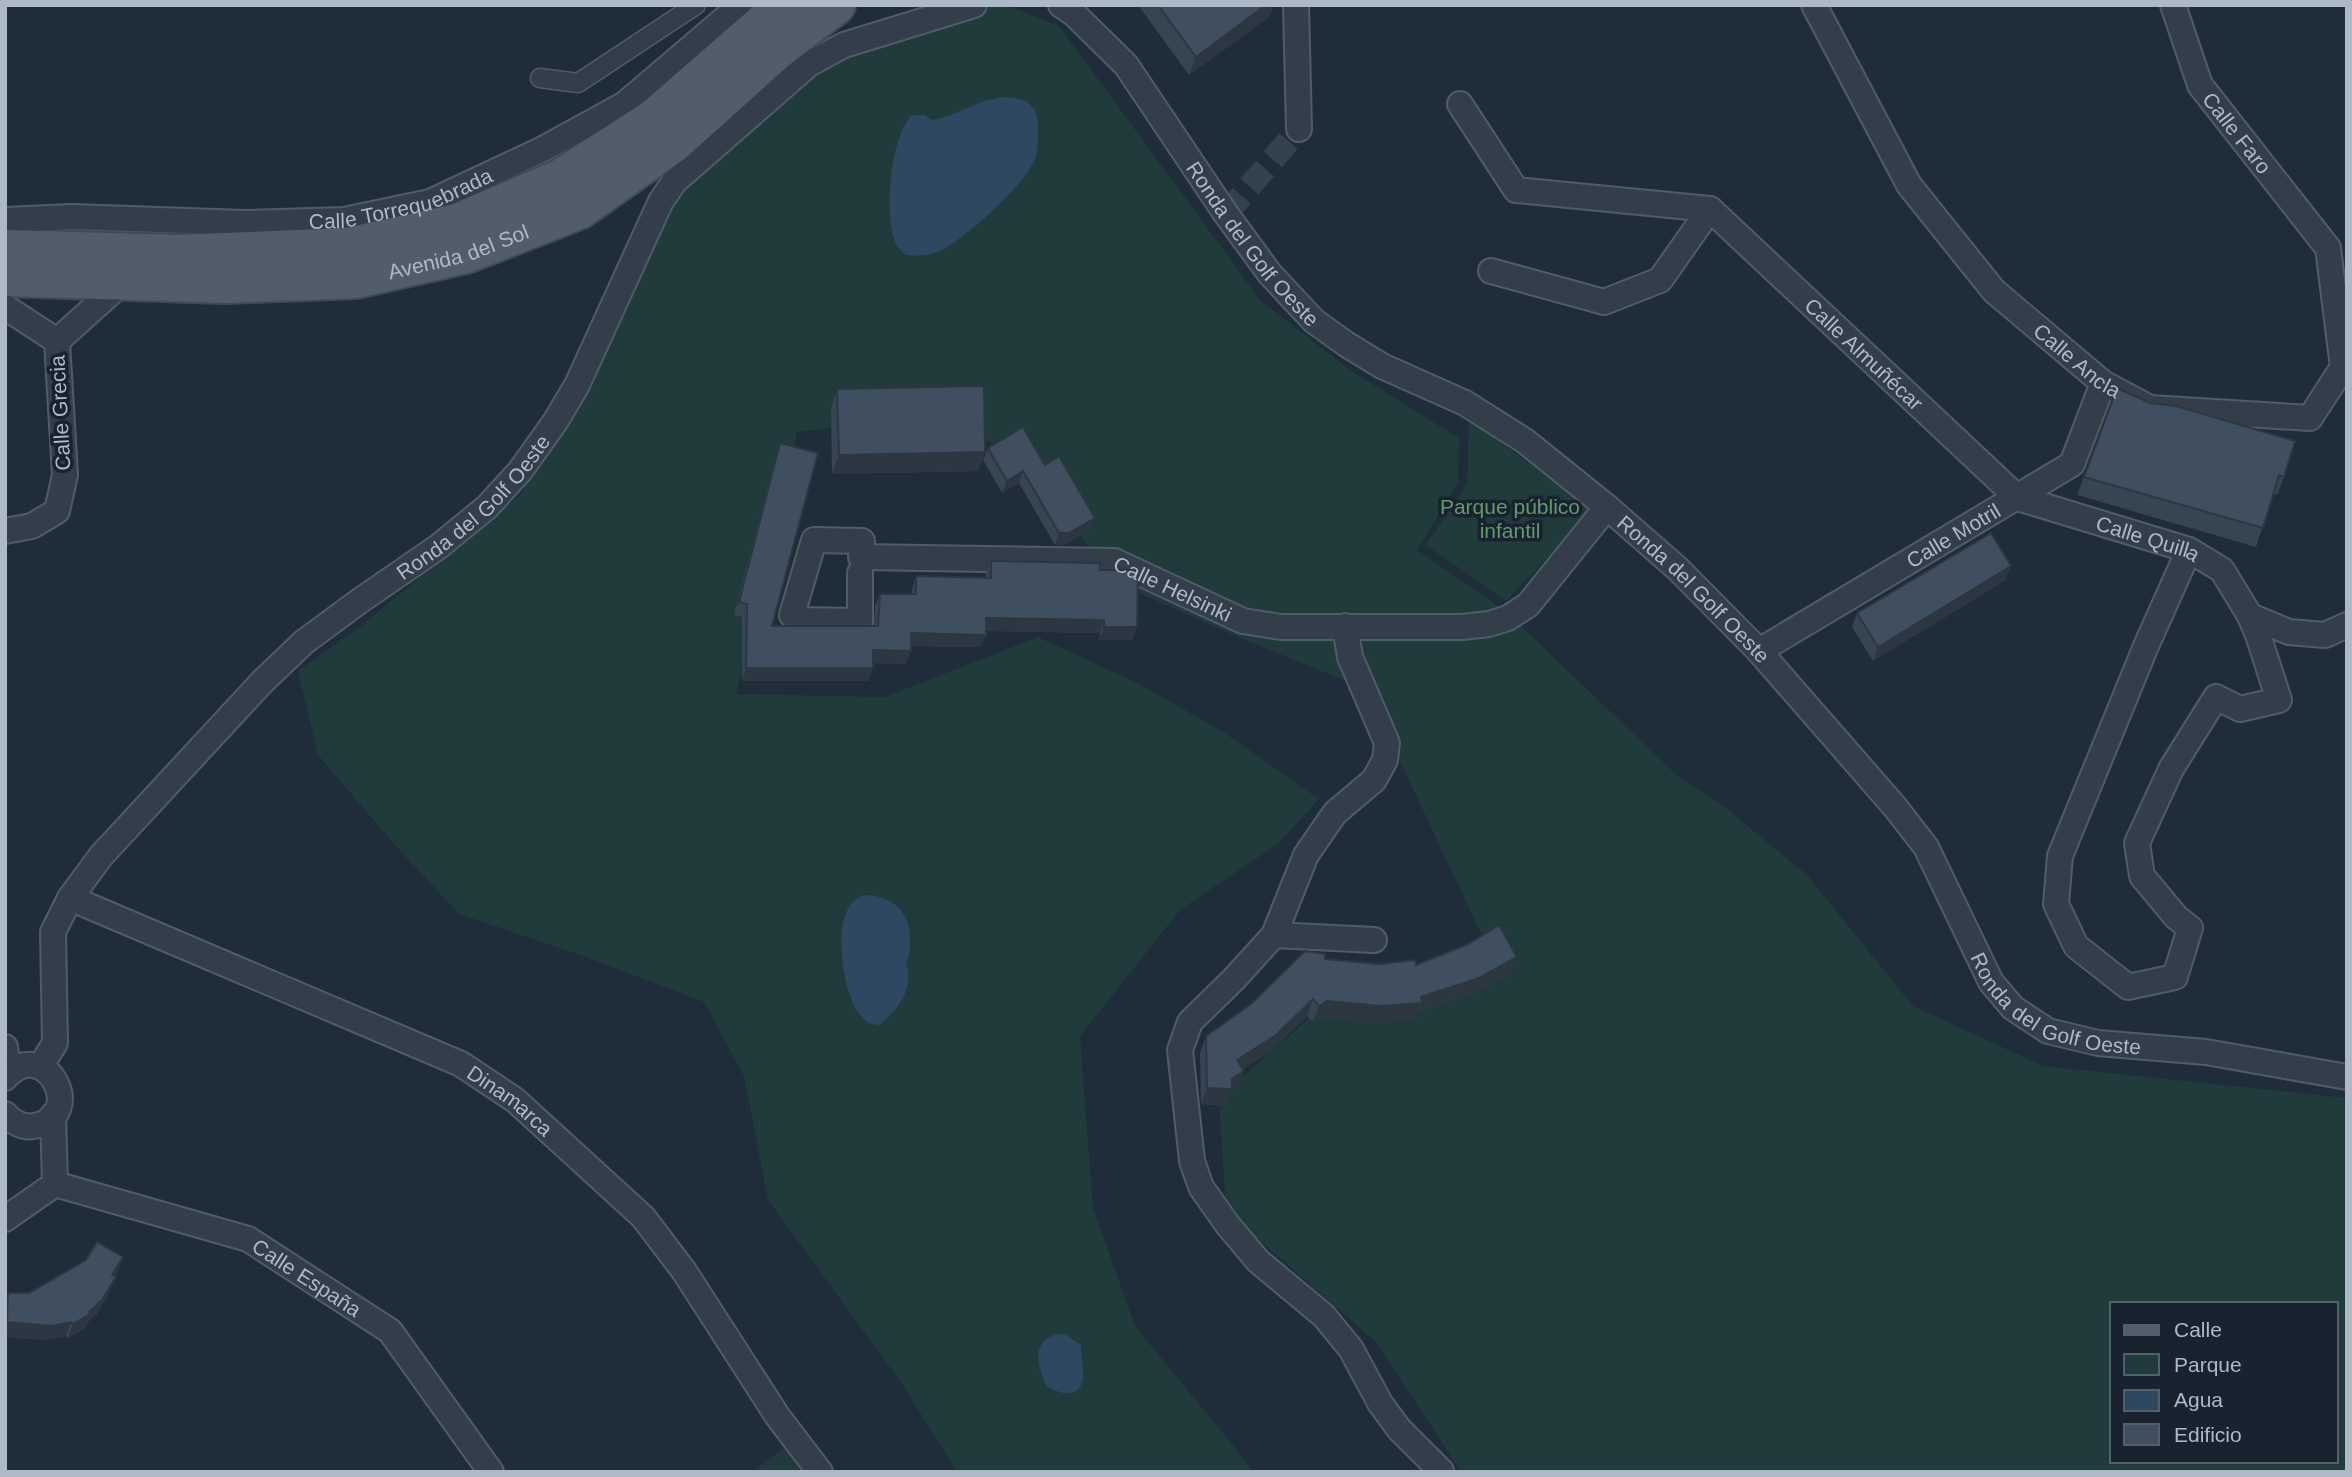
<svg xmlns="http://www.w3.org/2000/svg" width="2352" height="1477" font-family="Helvetica,sans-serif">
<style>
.green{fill:#213a3b;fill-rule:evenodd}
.water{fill:#2f4861}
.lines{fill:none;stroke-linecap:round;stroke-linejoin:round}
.minor-tunnel{stroke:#34424f;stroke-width:24;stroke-dasharray:24 12;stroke-linecap:butt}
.pedestrian-casing{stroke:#505c68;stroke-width:21}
.minor-casing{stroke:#505c68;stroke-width:28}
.primary-casing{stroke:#3f4a57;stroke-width:42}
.pedestrian{stroke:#333e4a;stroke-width:18}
.minor{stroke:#333e4a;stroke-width:24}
.primary{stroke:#515e6a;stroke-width:38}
.wall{fill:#374452}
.shaded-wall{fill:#2d3742}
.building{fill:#404f5f;stroke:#2d3742;stroke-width:2}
.labels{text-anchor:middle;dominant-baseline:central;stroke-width:7;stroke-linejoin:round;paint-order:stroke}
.street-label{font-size:21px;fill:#adb9c7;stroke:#19232f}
.park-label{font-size:21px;fill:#63996b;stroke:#19232f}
</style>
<rect width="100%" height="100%" fill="#1f2d3a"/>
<!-- green -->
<path class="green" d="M 997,5 L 1006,5 L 1059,26 L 1261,301 L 1350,370 L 1459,438 L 1458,483 L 1417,550 L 1504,610 L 1679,777 L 1726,808 L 1807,875 L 1913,1006 L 2043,1066 L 2347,1098 L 2347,1472 L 1461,1472 L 1377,1343 L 1226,1211 L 1219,1097 L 1316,1012 L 1500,974 L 1366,689 L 1240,638 L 1108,579 L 1031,459 L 929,417 L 797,432 L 736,694 L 885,697 L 1038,637 L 1133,681 L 1222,731 L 1319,799 L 1279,843 L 1180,910 L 1080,1036 L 1093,1208 L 1135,1326 L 1241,1455 L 1252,1472 L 957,1472 L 902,1384 L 768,1200 L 744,1076 L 704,1002 L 586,957 L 459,914 L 393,843 L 318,755 L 298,671 L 357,629 L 520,495 L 582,403 L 672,197 L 837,55 ZM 2112,1304 L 2336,1304 L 2336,1461 L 2112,1461 Z
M 1469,418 L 1592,511 L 1506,601 L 1426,545 L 1467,484 Z
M 784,1448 L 802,1472 L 752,1472 Z"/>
<!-- water -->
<path class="water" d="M 1003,97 C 1030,99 1039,105 1038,133 C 1038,141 1038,151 1035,159 C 1025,185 963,241 938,252 C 927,256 917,256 906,255 C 902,251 897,248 895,242 C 884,214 890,137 912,115 L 924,115 L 932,120 C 957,116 977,100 1003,97 Z
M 864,895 C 891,895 912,912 910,941 C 910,949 910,956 906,963 C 915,987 898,1011 879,1025 L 868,1023 C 863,1018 857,1012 854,1006 C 842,980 829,906 864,895 Z
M 1057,1334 L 1066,1335 L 1081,1345 C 1081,1352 1084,1374 1083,1379 C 1079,1400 1057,1394 1046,1385 C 1037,1366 1031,1341 1057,1334 Z"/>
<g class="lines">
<!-- minor-tunnel -->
<path class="minor-tunnel" d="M 1226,214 L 1299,129"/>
<!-- pedestrian casing -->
<g class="pedestrian-casing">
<path id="pedestrian" d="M 540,78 L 578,83 L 696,5"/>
</g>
<!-- minor casing -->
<g class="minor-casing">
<g id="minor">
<path id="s1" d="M 1061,5 L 1073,13 L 1126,65 L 1226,214 L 1270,274 L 1314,321 L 1346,344 L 1382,366 L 1465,403 L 1525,441 L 1607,507 L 1678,569 L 1759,651 L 1895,807 L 1926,847 L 1991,982 L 2013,1008 L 2048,1031 L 2098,1043 L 2206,1052 L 2347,1077"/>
<path d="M 1296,5 L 1299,129"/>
<path id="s2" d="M 1814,5 L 1909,185 L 1994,291 L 2103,383 L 2150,408 L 2310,418 L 2343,367 L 2328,248"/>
<path id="s3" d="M 2173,5 L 2200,85 L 2328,248"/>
<path id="s4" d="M 1460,104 L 1516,190 L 1710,209 L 2018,498 L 2189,550 L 2222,570 L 2250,616 L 2258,635 L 2279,700 L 2240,709 L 2216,697 L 2171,769 L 2137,843 L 2142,876 L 2176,917 L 2190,928 L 2175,977 L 2128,987 L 2076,946 L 2056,904 L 2060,856 L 2146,646 L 2189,550"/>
<path id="s5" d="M 5,220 L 72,217 L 245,223 L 344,220 L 430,202 L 541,150 L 625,104 L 741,5"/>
<path d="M 1491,271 L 1604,302 L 1660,280 L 1710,209"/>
<path d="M 5,307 L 57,341 L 126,279"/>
<path d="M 5,531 L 32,526 L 57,511 L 65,475 L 57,341"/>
<path id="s6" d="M 860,573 L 860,621 L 798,620 L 792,615 L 814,540 L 862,541 L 861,557 L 1114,561 L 1243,621 L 1281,627 L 1462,627 L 1489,624 L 1508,618 L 1528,605 L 1607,507"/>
<path d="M 2250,616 L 2289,632 L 2325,635 L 2347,625"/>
<path d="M 1345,626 L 1350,657 L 1387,743 L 1385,760 L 1374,780 L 1335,813 L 1306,855 L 1274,935 L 1234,979 L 1190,1022 L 1180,1050 L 1192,1161 L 1201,1187 L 1227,1224 L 1258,1261 L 1324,1316 L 1351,1349 L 1380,1403 L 1399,1429 L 1441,1471"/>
<path id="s7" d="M 1759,651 L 2072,464 L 2103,383"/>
<path id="s8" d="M 70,898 L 461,1064 L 515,1100 L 643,1217 L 684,1271 L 778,1417 L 820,1472"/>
<path d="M 1274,935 L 1374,940"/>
<path d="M 5,1047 L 6,1056 L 15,1069"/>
<path id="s9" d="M 40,1067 L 55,1043 L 53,932 L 70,898 L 101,856 L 263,681 L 304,642 L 361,600 L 438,547 L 487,507 L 520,471 L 555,422 L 577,385 L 661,201 L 675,181 L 809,64 L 844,45 L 974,5"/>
<path d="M 5,1078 C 45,1033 89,1117 34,1126 C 23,1128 12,1122 5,1114"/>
<path id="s10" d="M 55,1184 L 248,1239 L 390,1331 L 491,1472"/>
<path d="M 5,1219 L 55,1184 L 53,1115"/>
</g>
</g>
<!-- primary casing -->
<g class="primary-casing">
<g id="primary">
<path d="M 5,249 L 176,254 L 347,247 L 457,223 L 560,179 L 653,119 L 784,5"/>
<path id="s11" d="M 5,277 L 226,284 L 356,279 L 466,254 L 579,210 L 674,143 L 776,51 L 836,5"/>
</g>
</g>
<!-- pedestrian -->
<use href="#pedestrian" class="pedestrian"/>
<!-- minor -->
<use href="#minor" class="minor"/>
<!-- primary -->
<use href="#primary" class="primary"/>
</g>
<!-- wall -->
<path class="wall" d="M 1138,5 L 1274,5 L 1269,17 L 1189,75 Z
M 2117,388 L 2284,477 L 2277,495 L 2273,494 L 2256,547 L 2077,495 Z
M 837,389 L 985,452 L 978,471 L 832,474 L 831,408 Z
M 780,443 L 772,626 L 874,626 L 875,606 L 880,594 L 912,594 L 912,589 L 916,576 L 986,578 L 986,574 L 991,561 L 1100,570 L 1137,627 L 1132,640 L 1099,640 L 1100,633 L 986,631 L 981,647 L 911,646 L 906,664 L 873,663 L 873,668 L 868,681 L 742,681 L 742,617 L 734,615 L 776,456 Z
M 988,448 L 1045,465 L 1090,530 L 1064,545 L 1055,545 L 1019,483 L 1002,493 L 983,460 Z
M 2006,580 L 1873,661 L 1852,627 L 1857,613 Z
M 1325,959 L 1379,964 L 1416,965 L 1511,973 L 1473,994 L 1418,1012 L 1416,1019 L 1374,1023 L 1321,1018 L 1313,1022 L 1307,1016 L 1270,1052 L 1243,1069 L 1238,1087 L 1230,1093 L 1226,1106 L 1201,1104 L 1200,1053 L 1206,1036 Z
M 118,1271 L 114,1277 L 110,1291 L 97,1314 L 87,1323 L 85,1328 L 68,1338 L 66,1336 L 47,1340 L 5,1337 L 5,1299 L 8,1293 L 29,1293 Z"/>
<!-- shaded-wall -->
<path class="shaded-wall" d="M 1266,5 L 1274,5 L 1269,17 L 1189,75 L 1196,57 Z
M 985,452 L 978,471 L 832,474 L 839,455 Z
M 1023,471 L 1019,483 L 1002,493 L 1007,481 Z
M 1095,518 L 1090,530 L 1064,545 L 1055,545 L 1059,533 Z
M 2011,566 L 2006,580 L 1873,661 L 1878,647 Z
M 986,618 L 1104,620 L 1100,633 L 982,631 Z
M 1104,627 L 1137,627 L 1132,640 L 1099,640 Z
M 911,633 L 986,635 L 981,647 L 906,646 Z
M 873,650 L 911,651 L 906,664 L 868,663 Z
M 746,668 L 873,668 L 868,681 L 742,681 Z
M 1517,957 L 1511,973 L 1473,994 L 1418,1012 L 1416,1019 L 1374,1023 L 1321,1018 L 1313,1022 L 1319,1006 L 1327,1001 Z
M 1313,999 L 1307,1016 L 1270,1052 L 1231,1077 L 1237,1060 Z
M 1244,1071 L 1238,1087 L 1230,1093 L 1226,1106 L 1201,1104 L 1207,1088 L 1232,1079 Z
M 123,1257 L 118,1271 L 107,1289 L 112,1275 Z
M 116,1277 L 110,1291 L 97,1314 L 87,1323 L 85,1328 L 68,1338 L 73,1324 L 89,1312 Z
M 7,1322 L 71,1322 L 66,1336 L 47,1340 L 5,1337 L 5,1328 Z"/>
<!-- building -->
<path class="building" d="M 1158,5 L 1266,5 L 1196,57 Z
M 984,386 L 985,452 L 839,455 L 837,389 Z
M 2117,388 L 2150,403 L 2176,406 L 2295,441 L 2284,477 L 2279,475 L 2263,528 L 2084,477 Z
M 1023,427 L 1045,465 L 1059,456 L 1095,518 L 1069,533 L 1059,533 L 1023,471 L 1007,481 L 988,448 Z
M 780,443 L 818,453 L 772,626 L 878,626 L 880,594 L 916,594 L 916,576 L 991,578 L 991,561 L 1100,563 L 1100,570 L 1130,570 L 1138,574 L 1137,627 L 1104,627 L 1104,620 L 986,618 L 986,635 L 911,633 L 911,651 L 873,650 L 873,668 L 746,668 L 747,604 L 739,602 Z
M 1991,533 L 2011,566 L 1878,647 L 1857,613 Z
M 1499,925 L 1517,957 L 1479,978 L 1421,997 L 1422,1003 L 1380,1006 L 1327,1001 L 1319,1006 L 1313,999 L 1276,1035 L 1237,1060 L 1244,1071 L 1232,1079 L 1232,1089 L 1207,1088 L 1206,1036 L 1251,1004 L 1305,951 L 1325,954 L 1325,959 L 1379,964 L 1415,960 L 1416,965 L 1468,944 Z
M 97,1242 L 123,1257 L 112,1275 L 116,1277 L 102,1300 L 89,1312 L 90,1314 L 73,1324 L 71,1322 L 52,1326 L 7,1322 L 8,1293 L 29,1293 L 86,1260 Z"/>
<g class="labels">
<!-- street labels -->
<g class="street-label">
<text stroke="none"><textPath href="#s3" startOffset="145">Calle Faro</textPath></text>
<text stroke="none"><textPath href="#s5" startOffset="399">Calle Torrequebrada</textPath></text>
<text stroke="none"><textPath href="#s1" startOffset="308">Ronda del Golf Oeste</textPath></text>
<text stroke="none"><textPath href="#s11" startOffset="457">Avenida del Sol</textPath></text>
<text stroke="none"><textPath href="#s4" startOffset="509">Calle Almuñécar</textPath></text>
<text stroke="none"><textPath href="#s2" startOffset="448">Calle Ancla</textPath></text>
<text transform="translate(60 413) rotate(-93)">Calle Grecia</text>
<text stroke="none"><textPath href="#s9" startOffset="742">Ronda del Golf Oeste</textPath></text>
<text stroke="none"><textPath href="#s7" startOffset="226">Calle Motril</textPath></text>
<text stroke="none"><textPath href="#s4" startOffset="856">Calle Quilla</textPath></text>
<text stroke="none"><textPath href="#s1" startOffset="875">Ronda del Golf Oeste</textPath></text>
<text stroke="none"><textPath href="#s6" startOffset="578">Calle Helsinki</textPath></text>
<text stroke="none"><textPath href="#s1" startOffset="1442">Ronda del Golf Oeste</textPath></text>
<text stroke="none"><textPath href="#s8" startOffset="486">Dinamarca</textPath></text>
<text stroke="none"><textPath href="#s10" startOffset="271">Calle España</textPath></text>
</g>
<!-- park labels -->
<g class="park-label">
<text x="1510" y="506">Parque público<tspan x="1510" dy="24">infantil</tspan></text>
</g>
</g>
<!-- border -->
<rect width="2352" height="1477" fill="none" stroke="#adb9c7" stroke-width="14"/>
<!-- legend -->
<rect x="2110" y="1302" width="228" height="161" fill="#19232f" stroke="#545f6c" stroke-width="2"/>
<rect x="2124" y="1325" width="35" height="10" fill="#515e6a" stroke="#545f6c" stroke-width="2"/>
<text x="2174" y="1337" font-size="21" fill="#adb9c7">Calle</text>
<rect x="2124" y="1354" width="35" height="21" fill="#213a3b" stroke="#545f6c" stroke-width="2"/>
<text x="2174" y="1372" font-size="21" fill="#adb9c7">Parque</text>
<rect x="2124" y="1390" width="35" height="21" fill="#2f4861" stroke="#545f6c" stroke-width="2"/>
<text x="2174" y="1407" font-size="21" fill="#adb9c7">Agua</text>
<rect x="2124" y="1424" width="35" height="21" fill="#404f5f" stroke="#545f6c" stroke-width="2"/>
<text x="2174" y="1442" font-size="21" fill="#adb9c7">Edificio</text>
</svg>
